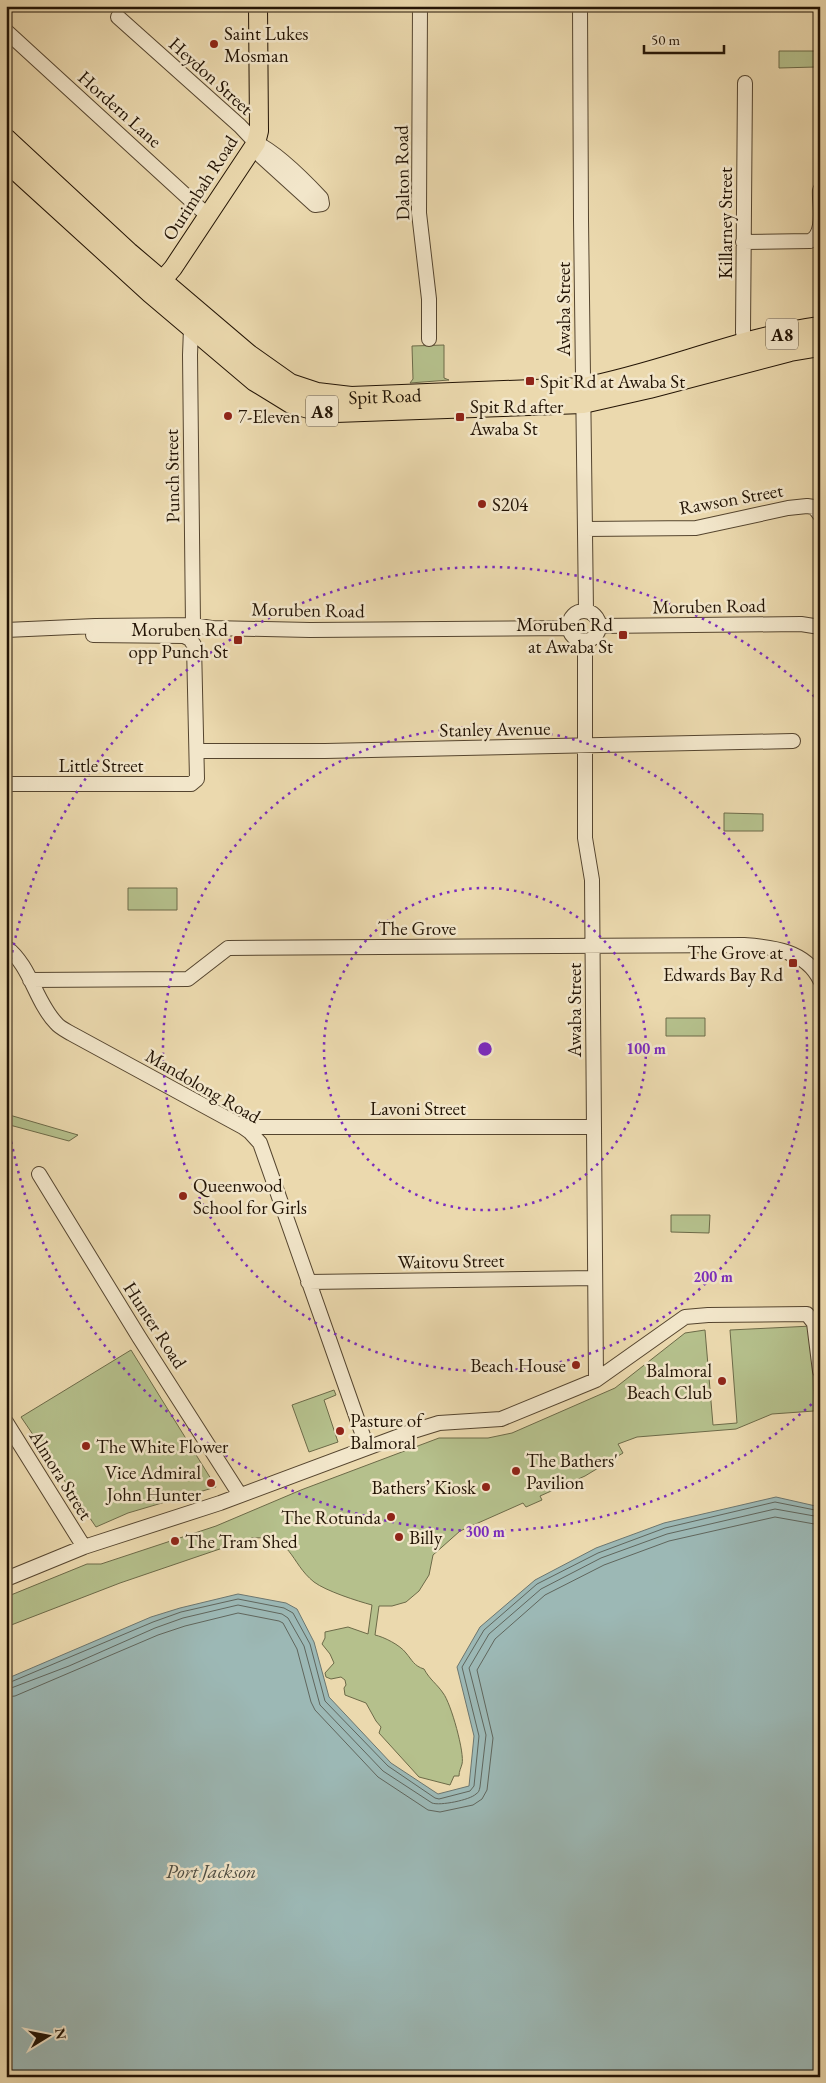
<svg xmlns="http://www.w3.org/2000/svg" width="826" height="2083" font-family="'EB Garamond',serif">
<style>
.green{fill:#b5c08c;stroke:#6c6a48}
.water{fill:#9cb8b5;stroke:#6c766f}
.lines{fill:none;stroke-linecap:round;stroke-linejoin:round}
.shore{stroke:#60665d;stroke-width:1}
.minor-casing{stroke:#55452f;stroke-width:16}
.major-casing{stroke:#231405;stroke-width:20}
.highway-casing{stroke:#231405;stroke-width:22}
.minor{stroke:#f2e6ca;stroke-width:14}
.major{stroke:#ebd9ae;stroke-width:18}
.highway{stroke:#ebd9ae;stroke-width:20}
.ring{fill:none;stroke:#7b2cbf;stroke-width:2.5;stroke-dasharray:2.5 5}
.poi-dot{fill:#8f2418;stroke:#f2e6ca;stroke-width:2}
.labels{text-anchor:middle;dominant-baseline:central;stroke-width:5;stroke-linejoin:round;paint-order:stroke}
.shield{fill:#f2e6ca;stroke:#615340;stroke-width:1}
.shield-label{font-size:18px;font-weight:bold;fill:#231405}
.poi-label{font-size:19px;fill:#231405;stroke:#f2e6ca;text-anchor:start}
.street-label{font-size:19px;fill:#231405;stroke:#f2e6ca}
.water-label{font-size:20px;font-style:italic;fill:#4d4d43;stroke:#f2e6ca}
.centre{fill:#7b2cbf;stroke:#f2e6ca;stroke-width:2.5}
.ring-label{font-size:15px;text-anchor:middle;font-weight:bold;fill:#7b2cbf;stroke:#f2e6ca;stroke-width:5;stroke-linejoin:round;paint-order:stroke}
</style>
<rect width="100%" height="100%" fill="#ebd9ae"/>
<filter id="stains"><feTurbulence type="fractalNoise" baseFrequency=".004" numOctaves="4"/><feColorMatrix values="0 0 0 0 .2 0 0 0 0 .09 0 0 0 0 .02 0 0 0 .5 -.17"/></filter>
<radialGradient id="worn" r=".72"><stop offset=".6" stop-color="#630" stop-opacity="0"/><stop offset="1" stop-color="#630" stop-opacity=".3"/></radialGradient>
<!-- green -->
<path class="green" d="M 779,51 L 815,51 L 816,67 L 779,68 Z
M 444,345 L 444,378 L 449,380 L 410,383 L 413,379 L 412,346 Z
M 724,813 L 763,814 L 763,831 L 724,831 Z
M 128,888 L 177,888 L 177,910 L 128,910 Z
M 666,1018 L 705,1018 L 705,1036 L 666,1036 Z
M 6,1114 L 78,1135 L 69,1141 L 6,1124 Z
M 671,1215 L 710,1215 L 709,1233 L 671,1232 Z
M 812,1326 L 814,1411 L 772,1414 L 736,1429 L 637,1437 L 618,1444 L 623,1453 L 585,1476 L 540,1496 L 542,1500 L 526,1507 L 523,1503 L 460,1531 L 433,1555 L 429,1575 L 419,1591 L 406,1602 L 392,1606 L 379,1606 L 375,1635 C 384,1637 400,1645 406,1653 C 412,1660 414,1666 424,1669 C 430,1680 437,1684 443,1693 C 451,1703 465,1754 462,1764 C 461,1768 459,1771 459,1776 L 454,1776 L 450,1785 L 419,1777 L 379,1733 L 381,1727 L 376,1721 L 366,1703 L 345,1695 L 344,1688 L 346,1685 L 345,1680 L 341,1677 L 331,1679 L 326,1677 L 325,1673 L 334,1663 L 330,1654 L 322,1644 L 325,1638 L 325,1632 L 348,1627 L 368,1634 L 372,1605 C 357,1601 326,1591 314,1582 C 289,1562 293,1535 252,1538 L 120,1583 L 6,1627 L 6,1597 L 87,1564 L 101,1564 L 216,1526 L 301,1490 L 439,1438 L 488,1438 L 512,1433 L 615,1388 L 685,1333 L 705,1330 L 713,1425 L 737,1423 L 730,1330 Z
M 131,1350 L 216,1487 L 128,1513 L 96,1527 L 21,1417 Z
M 334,1390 L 336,1395 L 324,1400 L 338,1442 L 309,1452 L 292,1405 Z"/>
<!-- water -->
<path class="water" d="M 776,1497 L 820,1507 L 820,2077 L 6,2077 L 6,1679 L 151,1617 L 180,1608 L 238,1594 L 286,1603 L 297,1609 L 314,1642 L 329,1697 L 391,1763 L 438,1794 L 469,1786 L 474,1736 L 457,1667 L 480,1627 L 535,1580 L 596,1548 L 664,1523 Z"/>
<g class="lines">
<!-- shore -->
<path class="shore" d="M 6,1684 L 153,1622 L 181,1612 L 238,1599 L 284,1608 L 293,1613 L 310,1644 L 325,1701 L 388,1766 L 435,1798 L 439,1799 L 470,1791 L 474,1786 L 479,1736 L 462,1667 L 484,1630 L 537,1584 L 598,1553 L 665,1528 L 775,1502 L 820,1511
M 6,1690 L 69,1666 L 155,1628 L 183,1618 L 238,1605 L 282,1614 L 288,1618 L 304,1646 L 320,1705 L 383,1771 L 432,1803 C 440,1806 470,1800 476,1794 C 479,1792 479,1791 480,1787 L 486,1735 L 469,1668 L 489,1634 L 541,1589 L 601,1558 L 667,1534 L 775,1509 L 820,1517
M 6,1697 L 15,1696 L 158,1635 L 185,1626 L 238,1613 L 279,1621 L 283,1623 L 297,1649 L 311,1702 L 315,1710 L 378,1777 L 428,1810 L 440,1812 L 473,1805 L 482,1799 L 487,1790 L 493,1738 L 477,1670 L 495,1639 L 545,1595 L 604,1565 L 669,1541 L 775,1517 L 820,1525"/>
<!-- minor casing -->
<g class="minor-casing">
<path id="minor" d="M 420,6 L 419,213 L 429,299 L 429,339
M 580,6 L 581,220 L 586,611
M 118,17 L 240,126 L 256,143 L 261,156 L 315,205 L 322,204 L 321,198 C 305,181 276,152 256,143
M 6,31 L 207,215
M 745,83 L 743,332 L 747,350
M 743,242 L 810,241 C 826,234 819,205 820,190
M 191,328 L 190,355 L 193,625
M 585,529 L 696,528 L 788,508 L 807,506 L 814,507 L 820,515
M569 626a15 15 0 1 1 30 0a15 15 0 1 1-30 0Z
M 599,626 L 801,624 L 820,627
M 6,630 L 95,626 L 193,625 L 211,628 L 310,630 L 570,628
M 585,641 L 585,838 L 592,880 L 596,1380
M 197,751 L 325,751 L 793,741
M 6,784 L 191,784 L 197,779 L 194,645 L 190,639 L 184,636 L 93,635
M 6,947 C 31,966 35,1001 56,1023 C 60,1028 67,1031 72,1034 L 243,1127 L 250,1132 L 260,1143 L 367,1447
M 30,980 L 188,979 L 228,948 L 744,945 C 773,947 806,951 820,980
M 243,1127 L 594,1127
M 39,1174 L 139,1337 L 240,1495
M 308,1282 L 595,1278
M 6,1422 L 84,1547
M 6,1579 L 84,1547 L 220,1503 L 410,1432 L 439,1423 L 501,1419 L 596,1380 L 685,1317 L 708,1315 L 807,1314 L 814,1323 L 820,1371"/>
</g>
<!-- major casing -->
<g class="major-casing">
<path id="major" d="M 153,291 L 173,268 L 256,143 L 259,131 L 258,6"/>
</g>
<!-- highway casing -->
<g class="highway-casing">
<g id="highway">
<path id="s1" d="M 6,139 L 129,253 L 249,355 L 290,384 L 317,393 L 351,397 L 583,388 C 663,373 739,338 820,327"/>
<path d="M 6,161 L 151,293 L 255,381 L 291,403 L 316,410 L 336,412 L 583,403 L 649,388 L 790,351 L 820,346"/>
</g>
</g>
<!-- minor -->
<use href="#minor" class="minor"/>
<!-- major -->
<use href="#major" class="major"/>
<!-- highway -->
<use href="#highway" class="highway"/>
</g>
<!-- distance rings -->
<g class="ring">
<circle cx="485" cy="1049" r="161"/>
<circle cx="485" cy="1049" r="322"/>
<path d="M817 1399A483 483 0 0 1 7 1116M7 982A483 483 0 0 1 817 699"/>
</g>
<!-- markers -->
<g class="poi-dot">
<circle cx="214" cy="44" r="5"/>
<rect x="525" y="376" width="10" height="10" rx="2.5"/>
<circle cx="228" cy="416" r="5"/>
<rect x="455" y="412" width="10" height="10" rx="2.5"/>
<circle cx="482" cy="504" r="5"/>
<rect x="618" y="630" width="10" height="10" rx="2.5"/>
<rect x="233" y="635" width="10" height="10" rx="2.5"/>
<rect x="788" y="958" width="10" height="10" rx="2.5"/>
<circle cx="183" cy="1196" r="5"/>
<circle cx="576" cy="1365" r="5"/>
<circle cx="722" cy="1381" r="5"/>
<circle cx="340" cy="1431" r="5"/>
<circle cx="86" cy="1446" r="5"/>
<circle cx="516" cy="1471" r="5"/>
<circle cx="211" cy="1483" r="5"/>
<circle cx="486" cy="1487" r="5"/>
<circle cx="391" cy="1517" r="5"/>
<circle cx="399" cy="1537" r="5"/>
<circle cx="175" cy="1541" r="5"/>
</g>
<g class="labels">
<!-- shield labels -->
<g class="shield">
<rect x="766" y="318.5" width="32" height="31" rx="4"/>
<rect x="306" y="395.5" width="32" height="31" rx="4"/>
</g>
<g class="shield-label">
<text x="782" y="334">A8</text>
<text x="322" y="411">A8</text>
</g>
<!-- poi labels -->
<g class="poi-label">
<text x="224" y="33">Saint Lukes<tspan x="224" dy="22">Mosman</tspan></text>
<text x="540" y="381">Spit Rd at Awaba St</text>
<text x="470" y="406">Spit Rd after<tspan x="470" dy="22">Awaba St</tspan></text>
<text x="238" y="416">7-Eleven</text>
<text x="492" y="504">S204</text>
<text x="613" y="624" text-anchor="end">Moruben Rd<tspan x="613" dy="22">at Awaba St</tspan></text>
<text x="228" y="629" text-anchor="end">Moruben Rd<tspan x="228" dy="22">opp Punch St</tspan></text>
<text x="783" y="952" text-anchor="end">The Grove at<tspan x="783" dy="22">Edwards Bay Rd</tspan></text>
<text x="193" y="1185">Queenwood<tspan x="193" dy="22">School for Girls</tspan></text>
<text x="566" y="1365" text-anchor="end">Beach House</text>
<text x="712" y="1370" text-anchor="end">Balmoral<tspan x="712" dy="22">Beach Club</tspan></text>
<text x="350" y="1420">Pasture of<tspan x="350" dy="22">Balmoral</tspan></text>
<text x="96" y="1446">The White Flower</text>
<text x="526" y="1460">The Bathers'<tspan x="526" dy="22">Pavilion</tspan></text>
<text x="201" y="1472" text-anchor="end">Vice Admiral<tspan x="201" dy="22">John Hunter</tspan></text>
<text x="476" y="1487" text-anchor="end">Bathers’ Kiosk</text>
<text x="381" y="1517" text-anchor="end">The Rotunda</text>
<text x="409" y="1537">Billy</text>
<text x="185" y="1541">The Tram Shed</text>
</g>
<!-- street labels -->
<g class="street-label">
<text transform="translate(211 76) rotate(42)">Heydon Street</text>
<text transform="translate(120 109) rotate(42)">Hordern Lane</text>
<text transform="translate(402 173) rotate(-91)">Dalton Road</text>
<text transform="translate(200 188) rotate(-57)">Ourimbah Road</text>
<text transform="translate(725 223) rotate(-90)">Killarney Street</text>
<text transform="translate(563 309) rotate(-90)">Awaba Street</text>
<text stroke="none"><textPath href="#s1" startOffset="472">Spit Road</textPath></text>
<text transform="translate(172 476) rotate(-91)">Punch Street</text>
<text transform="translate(731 499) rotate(-10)">Rawson Street</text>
<text transform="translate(709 606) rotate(-1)">Moruben Road</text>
<text transform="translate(308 610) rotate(1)">Moruben Road</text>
<text transform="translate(495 729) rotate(-1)">Stanley Avenue</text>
<text x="101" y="765">Little Street</text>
<text x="417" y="928">The Grove</text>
<text transform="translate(574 1010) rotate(-90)">Awaba Street</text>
<text transform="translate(203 1086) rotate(30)">Mandolong Road</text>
<text x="418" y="1108">Lavoni Street</text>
<text transform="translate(451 1261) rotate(-1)">Waitovu Street</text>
<text transform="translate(155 1325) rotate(57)">Hunter Road</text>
<text transform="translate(61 1475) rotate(58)">Almora Street</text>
</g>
<!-- water labels -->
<g class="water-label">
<text x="211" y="1871">Port Jackson</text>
</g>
</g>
<circle cx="485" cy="1049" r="8" class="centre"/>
<g class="ring-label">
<text x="646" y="1054">100 m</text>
<text x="713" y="1282">200 m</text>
<text x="485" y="1537">300 m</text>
</g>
<!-- margin -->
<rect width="826" height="2083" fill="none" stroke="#ebd9ae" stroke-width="25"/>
<rect x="8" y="8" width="811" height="2068" fill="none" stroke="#231405" stroke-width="2.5"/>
<rect x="12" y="12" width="801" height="2058" fill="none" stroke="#231405"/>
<!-- north arrow -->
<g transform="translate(48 2036) rotate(80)" stroke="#f2e6ca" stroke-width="4" paint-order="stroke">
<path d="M0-4L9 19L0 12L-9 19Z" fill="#231405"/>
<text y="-8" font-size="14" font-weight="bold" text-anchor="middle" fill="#231405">N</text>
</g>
<!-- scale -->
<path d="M644 45v8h80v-8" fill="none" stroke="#231405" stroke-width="2.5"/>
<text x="651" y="45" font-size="15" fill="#231405" stroke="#f2e6ca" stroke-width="4" paint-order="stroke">50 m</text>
<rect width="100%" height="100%" filter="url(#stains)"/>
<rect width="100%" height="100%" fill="url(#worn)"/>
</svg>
